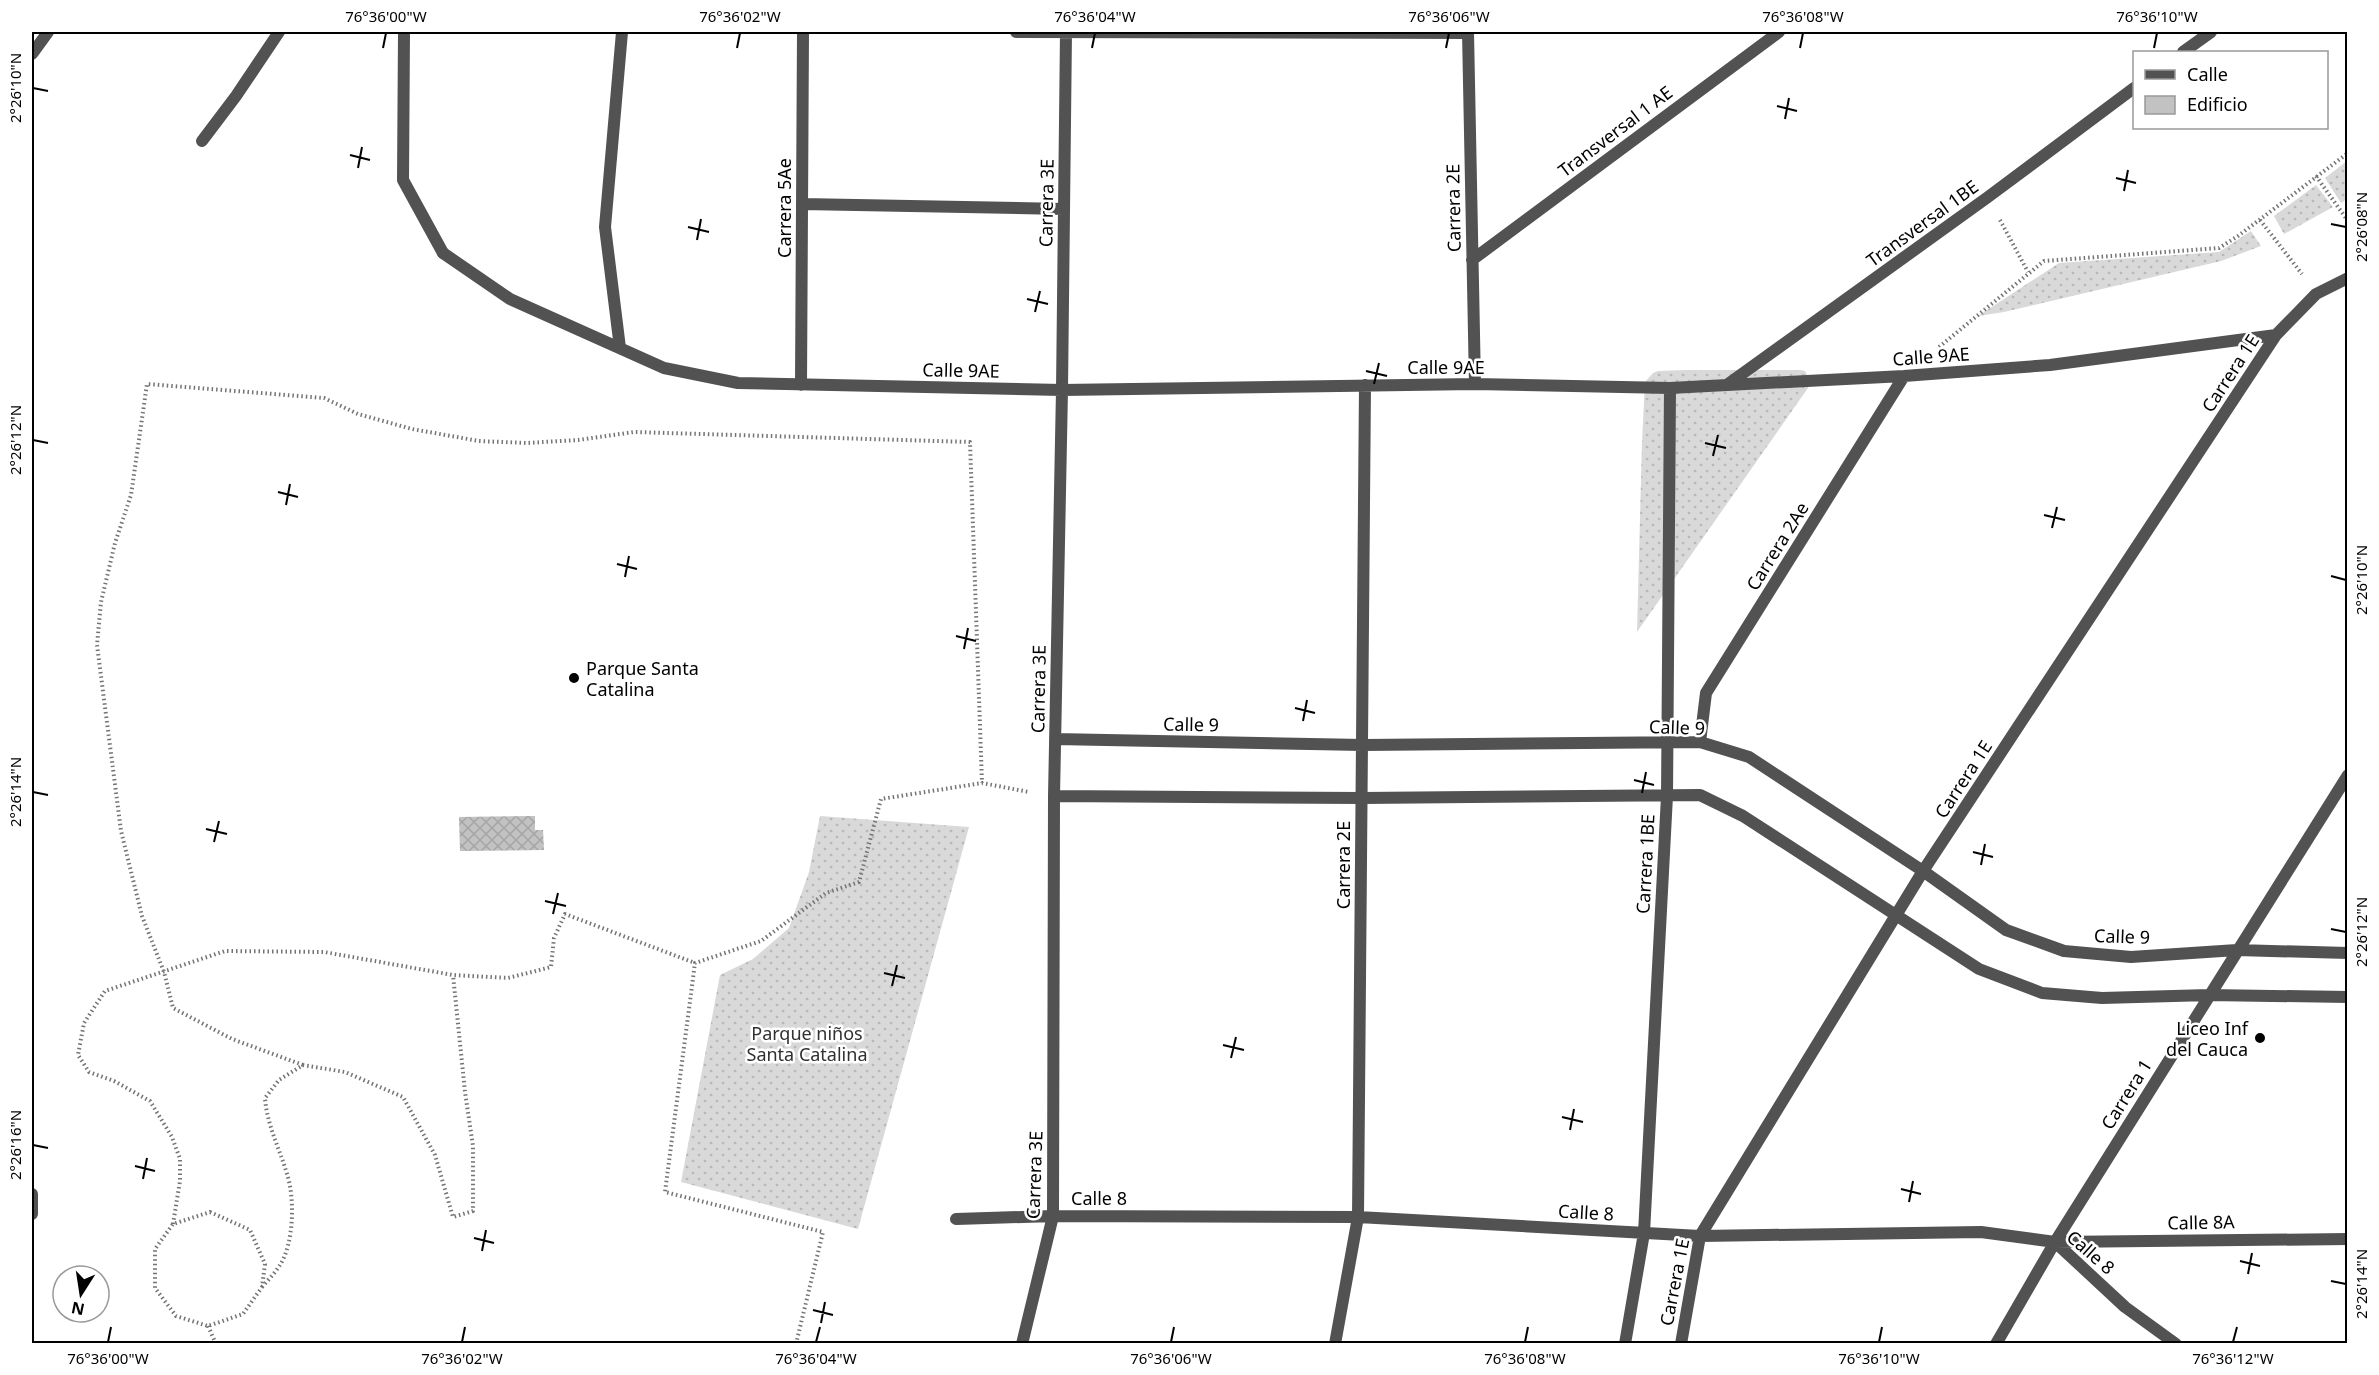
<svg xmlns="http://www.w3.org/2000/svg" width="2379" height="1375" font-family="'Noto Sans',sans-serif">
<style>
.grass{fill:url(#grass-dots)}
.building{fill:url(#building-cross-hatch)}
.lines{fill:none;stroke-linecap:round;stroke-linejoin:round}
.path{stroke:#747474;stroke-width:4;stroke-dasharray:1.5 3;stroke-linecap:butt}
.pedestrian{stroke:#525252;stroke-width:12}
.minor{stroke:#525252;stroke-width:12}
.ticks{fill:none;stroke:#000;stroke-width:2}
.poi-dot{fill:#000;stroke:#fff;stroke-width:2}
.labels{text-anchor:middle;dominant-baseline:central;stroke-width:5;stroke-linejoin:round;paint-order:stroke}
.street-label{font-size:18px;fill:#000;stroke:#fff}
.poi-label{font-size:18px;fill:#000;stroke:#fff;text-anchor:start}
.park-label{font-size:18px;fill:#303030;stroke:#fff}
.neatline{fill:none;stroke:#000;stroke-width:2}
.ticks-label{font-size:15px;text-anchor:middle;fill:#000}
</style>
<defs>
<pattern id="grass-dots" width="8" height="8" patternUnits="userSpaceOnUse" patternTransform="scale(1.5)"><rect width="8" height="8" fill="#d9d9d9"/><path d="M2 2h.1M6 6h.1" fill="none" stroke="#b8b8b8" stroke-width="1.8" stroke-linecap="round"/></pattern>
<pattern id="building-cross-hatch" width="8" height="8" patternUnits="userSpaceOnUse" patternTransform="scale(1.5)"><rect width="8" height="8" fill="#c2c2c2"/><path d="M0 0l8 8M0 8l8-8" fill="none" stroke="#a5a5a5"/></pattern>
</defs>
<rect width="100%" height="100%" fill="#fff"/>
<!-- grass -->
<path class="grass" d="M 2347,161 L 2347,199 L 2341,203 L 2325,178 Z
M 2316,185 L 2333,207 L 2284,234 L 2274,216 Z
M 2251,231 L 2261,246 L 2221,261 L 2004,312 L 1978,316 L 2059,263 L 2219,252 Z
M 1687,370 L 1801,370 L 1805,371 L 1810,379 L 1808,388 L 1637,632 L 1642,442 L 1645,382 L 1653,373 L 1658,371 Z
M 820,816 L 969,827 L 858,1229 L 681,1182 L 720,975 L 753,959 L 789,928 L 809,872 Z"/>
<!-- building -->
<path class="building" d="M 535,816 L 535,830 L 543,830 L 544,850 L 460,851 L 459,817 Z"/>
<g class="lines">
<!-- path -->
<path class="path" d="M 2316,176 L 2348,221
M 2000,220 L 2028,272
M 2260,220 L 2302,274
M 1939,347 L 2044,261 L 2219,248 L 2238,236 L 2348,153
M 303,1065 L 232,1039 L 173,1008 L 164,972 L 142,916 L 121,831 L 97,645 L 101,602 L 115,543 L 131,495 L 147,384 L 324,398 L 358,414 L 412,429 L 479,441 L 527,443 L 578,440 L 634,432 L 970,442 L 982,783
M 210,1212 L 250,1230 L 265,1264 L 262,1287 L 243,1314 L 208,1326 L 176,1316 L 155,1288 L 155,1249 L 173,1224 Z
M 173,1224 L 180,1181 L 180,1159 L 172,1137 L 150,1101 L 114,1081 L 89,1072 L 78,1055 L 84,1023 L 105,991 L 225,951 L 324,952 L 453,975 L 508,978 L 551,967 L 554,938 L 565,914 L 695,963
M 262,1287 C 268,1280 275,1273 280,1265 C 294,1243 295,1198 287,1174 C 279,1147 267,1125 265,1098 L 279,1080 L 303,1065 L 345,1072 L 403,1097 L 435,1155 L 453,1217 L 473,1211 L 473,1146 L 465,1092 L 453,975
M 208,1326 L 216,1344
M 796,1344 L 823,1232 L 665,1192 L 695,963 L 761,941 L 826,893 L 859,882 L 881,799 L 982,783 L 1029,792"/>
<!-- pedestrian -->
<path class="pedestrian" d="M 404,32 L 403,180 L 443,253
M 202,141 L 236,96 L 279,32"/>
<!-- minor -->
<path class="minor" d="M 1016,32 L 1468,33
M 1468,32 L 1475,384
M 2183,52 L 2211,32
M 32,54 L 48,32
M 802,204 L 1064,209
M 443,253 L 510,299 L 664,368 L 738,383 L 1062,390 L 1475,384 L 1670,388 L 1904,376 L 2050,365 L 2276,335
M 1472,260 L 1779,32
M 620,348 L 605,227 L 622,32
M 1728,384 L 1988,197 L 2134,88
M 801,385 L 803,32
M 1055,739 L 1363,745 L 1700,742 L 1749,757 L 1923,871 L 2006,930 L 2064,951 L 2131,957 L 2237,950 L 2348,953
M 1700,742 L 1706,693 L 1904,376
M 1054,796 L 1362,798 L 1700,795 L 1743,816 L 1979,969 L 2042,993 L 2102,998 L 2209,995 L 2348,997
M 32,1194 L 32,1214
M 956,1219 L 1053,1216 L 1358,1217 L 1700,1236 L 1981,1232 L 2055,1242 L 2348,1239
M 2055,1242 L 2125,1307 L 2176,1344
M 1022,1344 L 1053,1216 L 1054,796 L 1062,390 L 1066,32
M 1335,1344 L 1358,1217 L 1365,385
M 1625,1344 L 1644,1233 L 1667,796 L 1670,388
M 1681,1344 L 1700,1236 L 1923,871 L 2276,335 L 2316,294 L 2348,278
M 1996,1344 L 2055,1242 L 2348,775"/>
</g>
<!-- ticks -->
<path class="ticks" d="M 383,48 L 386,33M 737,48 L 740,33M 1092,48 L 1095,33M 1446,48 L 1449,33M 1800,48 L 1803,33M 2154,48 L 2157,33M 33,88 L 48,91M 1777,106 L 1797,111M 1785,119 L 1789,98M 350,155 L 370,160M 358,168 L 362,147M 2116,178 L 2136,183M 2124,191 L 2128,170M 2331,224 L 2346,227M 688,227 L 709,232M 697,240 L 701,219M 1027,299 L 1048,304M 1035,312 L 1040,291M 1366,371 L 1387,376M 1374,384 L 1379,363M 33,440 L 48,443M 1705,443 L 1726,448M 1713,456 L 1718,435M 278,492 L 298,497M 286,505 L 290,484M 2044,515 L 2065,520M 2052,528 L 2057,507M 617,564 L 637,569M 2331,576 L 2346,580M 625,577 L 629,556M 956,636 L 976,641M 964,649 L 968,628M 1295,708 L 1315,713M 1303,721 L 1307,700M 1634,780 L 1654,785M 33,792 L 48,795M 1642,793 L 1646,772M 206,829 L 227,834M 214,842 L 219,821M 1973,852 L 1993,857M 1981,865 L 1985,844M 545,901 L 566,906M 553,914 L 558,893M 2331,929 L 2346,932M 884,973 L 905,978M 892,986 L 897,965M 1223,1045 L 1244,1050M 1231,1058 L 1236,1037M 1562,1117 L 1583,1122M 1570,1130 L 1574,1109M 33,1145 L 48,1148M 135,1166 L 155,1171M 143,1179 L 147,1158M 1901,1189 L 1921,1194M 1909,1202 L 1913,1181M 474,1238 L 494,1243M 482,1251 L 486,1230M 2240,1261 L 2260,1266M 2248,1274 L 2252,1253M 2331,1281 L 2346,1284M 813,1310 L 833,1315M 821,1323 L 825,1302M 108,1342 L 111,1327M 462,1342 L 465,1327M 816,1342 L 820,1327M 1171,1342 L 1174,1327M 1525,1342 L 1528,1327M 1879,1342 L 1882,1327M 2233,1342 L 2237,1327"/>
<!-- markers -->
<g class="poi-dot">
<circle cx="574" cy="678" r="6"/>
<circle cx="2260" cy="1038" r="6"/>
</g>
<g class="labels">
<!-- street labels -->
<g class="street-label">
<text transform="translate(1615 131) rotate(-37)">Transversal 1 AE</text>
<text transform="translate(1046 203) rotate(-89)">Carrera 3E</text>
<text transform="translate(784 208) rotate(-90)">Carrera 5Ae</text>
<text transform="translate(1453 208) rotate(-91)">Carrera 2E</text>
<text transform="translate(1922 223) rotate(-36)">Transversal 1BE</text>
<text transform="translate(1931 356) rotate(-4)">Calle 9AE</text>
<text x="1446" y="367">Calle 9AE</text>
<text transform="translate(961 370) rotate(1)">Calle 9AE</text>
<text transform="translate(2230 373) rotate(-57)">Carrera 1E</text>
<text transform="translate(1777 546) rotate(-58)">Carrera 2Ae</text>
<text transform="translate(1038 689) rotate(-89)">Carrera 3E</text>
<text transform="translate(1191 724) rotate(1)">Calle 9</text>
<text transform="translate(1677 727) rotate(2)">Calle 9</text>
<text transform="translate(1963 779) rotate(-57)">Carrera 1E</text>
<text transform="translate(1645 864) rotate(-87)">Carrera 1BE</text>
<text transform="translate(1343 865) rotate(-90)">Carrera 2E</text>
<text transform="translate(2122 936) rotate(2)">Calle 9</text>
<text transform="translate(2126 1094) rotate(-58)">Carrera 1</text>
<text transform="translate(1034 1175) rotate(-88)">Carrera 3E</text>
<text x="1099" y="1198">Calle 8</text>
<text transform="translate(1586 1212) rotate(3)">Calle 8</text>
<text transform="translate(2201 1222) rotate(-1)">Calle 8A</text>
<text transform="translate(2091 1252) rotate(41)">Calle 8</text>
<text transform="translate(1674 1282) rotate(-79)">Carrera 1E</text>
</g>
<!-- poi labels -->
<g class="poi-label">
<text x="586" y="668">Parque Santa<tspan x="586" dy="21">Catalina</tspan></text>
<text x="2248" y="1028" text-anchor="end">Liceo Inf<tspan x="2248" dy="21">del Cauca</tspan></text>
</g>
<!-- park labels -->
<g class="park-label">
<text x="807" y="1033">Parque niños<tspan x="807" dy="21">Santa Catalina</tspan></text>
</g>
</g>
<!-- border -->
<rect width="2379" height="1375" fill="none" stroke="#ffffff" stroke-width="66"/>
<!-- legend -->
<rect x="2133" y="51" width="195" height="78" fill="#ffffff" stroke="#999999" stroke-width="1.5"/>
<rect x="2145" y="70" width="30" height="9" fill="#525252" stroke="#999999" stroke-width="1.5"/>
<text x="2187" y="81" font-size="18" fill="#000000">Calle</text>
<rect x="2145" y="96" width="30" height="18" fill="#c2c2c2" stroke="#999999" stroke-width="1.5"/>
<text x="2187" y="111" font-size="18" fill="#000000">Edificio</text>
<!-- north arrow -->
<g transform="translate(81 1294) rotate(192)"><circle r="28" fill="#ffffff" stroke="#999999" stroke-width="1.5"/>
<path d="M0-4.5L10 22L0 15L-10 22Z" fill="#000000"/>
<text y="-9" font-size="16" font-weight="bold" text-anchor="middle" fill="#000000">N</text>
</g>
<rect x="33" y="33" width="2313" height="1309" class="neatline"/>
<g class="ticks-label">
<text x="386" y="22">76°36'00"W</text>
<text x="740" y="22">76°36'02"W</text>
<text x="1095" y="22">76°36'04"W</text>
<text x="1449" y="22">76°36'06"W</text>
<text x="1803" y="22">76°36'08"W</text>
<text x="2157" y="22">76°36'10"W</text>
<text transform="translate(16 88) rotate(-90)" y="5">2°26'10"N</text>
<text transform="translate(2362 227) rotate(-90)" y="5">2°26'08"N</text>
<text transform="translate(16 440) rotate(-90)" y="5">2°26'12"N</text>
<text transform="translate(2362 580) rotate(-90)" y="5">2°26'10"N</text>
<text transform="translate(16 792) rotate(-90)" y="5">2°26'14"N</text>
<text transform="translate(2362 932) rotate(-90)" y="5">2°26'12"N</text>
<text transform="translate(16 1145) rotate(-90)" y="5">2°26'16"N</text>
<text transform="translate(2362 1284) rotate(-90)" y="5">2°26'14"N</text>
<text x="108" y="1364">76°36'00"W</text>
<text x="462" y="1364">76°36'02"W</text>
<text x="816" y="1364">76°36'04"W</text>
<text x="1171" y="1364">76°36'06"W</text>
<text x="1525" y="1364">76°36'08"W</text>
<text x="1879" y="1364">76°36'10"W</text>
<text x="2233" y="1364">76°36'12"W</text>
</g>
</svg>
